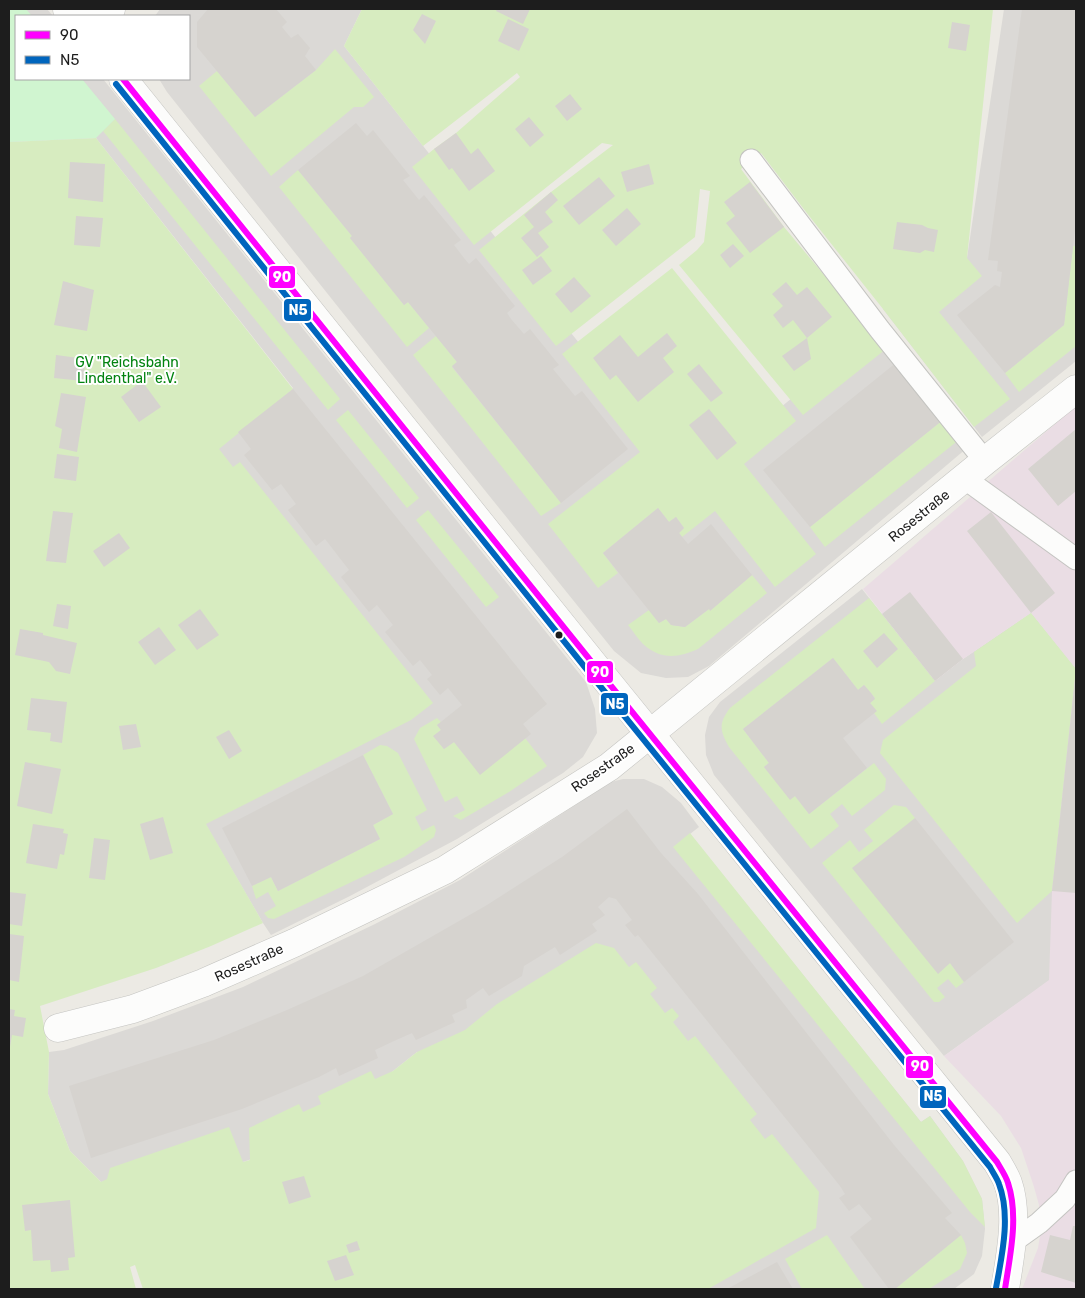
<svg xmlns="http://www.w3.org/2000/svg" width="1085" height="1298" font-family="Rubik,sans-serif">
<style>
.residential{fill:#dbd9d6}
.industrial{fill:#eadde4}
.grass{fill:#d7ecc0}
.park{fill:#d0f5d0}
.building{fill:#d6d3cf}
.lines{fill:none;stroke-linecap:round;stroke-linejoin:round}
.lane-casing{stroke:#c4c4c1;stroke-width:23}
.street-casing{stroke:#c4c4c1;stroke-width:29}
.lane{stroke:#fcfcfb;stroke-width:21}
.street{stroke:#fcfcfb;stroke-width:28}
.bus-1-casing{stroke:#fff;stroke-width:10}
.bus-2-casing{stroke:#fff;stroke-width:10}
.bus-1{stroke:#f0f;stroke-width:6}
.bus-2{stroke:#0065bd;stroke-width:6}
.bus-dot{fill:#1d1d1d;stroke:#fff;stroke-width:2}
.labels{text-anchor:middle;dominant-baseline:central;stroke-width:4;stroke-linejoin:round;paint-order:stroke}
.park-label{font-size:14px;fill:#038310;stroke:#fff}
.street-label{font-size:14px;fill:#1d1d1d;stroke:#fff}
.line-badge{stroke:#fff;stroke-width:2}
.badge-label{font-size:14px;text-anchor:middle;font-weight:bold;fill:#fff}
</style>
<rect width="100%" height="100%" fill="#eceae4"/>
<!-- residential -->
<path class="residential" d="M 9,9 L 47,9 L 53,16 L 16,16 L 16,79 L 103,79 L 586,682 L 595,709 L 597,733 L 583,757 L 563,773 L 457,839 L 350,896 L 271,935 L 263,923 L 206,825 L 218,448 L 293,388 L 96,138 L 9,142 Z
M 160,9 L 362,9 L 344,46 L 689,482 L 873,332 L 967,448 L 709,666 L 688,677 L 666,678 L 641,673 L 614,651 L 405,391 L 167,92 L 159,79 L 189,79 L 189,16 L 155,16 Z
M 1004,9 L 1076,9 L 1076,361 L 982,437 L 883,309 L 967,258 Z
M 862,589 L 935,681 L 963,659 L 1031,613 L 1076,669 L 1050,980 L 944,1056 L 714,775 L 706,755 L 705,735 L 709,717 L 720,702 Z
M 623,779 L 644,779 L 662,787 L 681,803 L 699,827 L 690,834 L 921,1122 L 930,1116 L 963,1161 L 982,1199 L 985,1229 L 982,1256 L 974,1274 L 954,1289 L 550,1289 L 417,1052 L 393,1071 L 291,1145 L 243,1162 L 101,1182 L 70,1151 L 48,1094 L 49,1052 L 64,1050 L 153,1021 L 243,987 L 375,924 L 460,880 L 611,782 Z"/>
<!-- industrial -->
<path class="industrial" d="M 1076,406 L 1076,1289 L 1022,1289 L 1038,1248 L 1041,1230 L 1039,1205 L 1034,1187 L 1021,1148 L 1001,1116 L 944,1056 L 1049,980 L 1052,891 L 1076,669 L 1031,613 L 963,659 L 935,681 L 863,589 Z"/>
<!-- grass -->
<path class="grass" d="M 362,9 L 993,9 L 967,258 L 982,276 L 939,312 L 1010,399 L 974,427 L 883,309 L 806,212 L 761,153 L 741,169 L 784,227 L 886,349 L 803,415 L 679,265 L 697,250 L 704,242 L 710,191 L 700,189 L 695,237 L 556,346 L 479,250 L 551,192 L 613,145 L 602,143 L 474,245 L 412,167 L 434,149 L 456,133 L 520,77 L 517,73 L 423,146 L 344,46 Z
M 335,49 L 374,97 L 363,107 L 354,107 L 271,176 L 199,86 L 217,71 L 255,117 L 316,70 Z
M 115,119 L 340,399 L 328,410 L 103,131 Z
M 96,138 L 293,389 L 219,449 L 233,467 L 240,462 L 433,703 L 411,720 L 206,824 L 263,923 L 211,946 L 156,968 L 40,1006 L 49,1052 L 48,1094 L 70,1151 L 101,1182 L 107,1179 L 110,1168 L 229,1127 L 243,1162 L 250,1160 L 249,1128 L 299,1104 L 303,1112 L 321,1104 L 318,1096 L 371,1071 L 375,1079 L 393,1071 L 417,1052 L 465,1030 L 497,1004 L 596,943 L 614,948 L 629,967 L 636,962 L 657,988 L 650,994 L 665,1013 L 672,1008 L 679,1016 L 673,1022 L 688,1041 L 695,1036 L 757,1114 L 750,1120 L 765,1139 L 772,1134 L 819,1192 L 816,1228 L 708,1289 L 143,1289 L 135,1265 L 130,1267 L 136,1289 L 9,1289 L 9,142 Z
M 298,170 L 352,236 L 350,238 L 404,305 L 408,302 L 429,328 L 407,347 L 279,187 Z
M 1073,246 L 1076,246 L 1076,346 L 1019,392 L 1005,373 L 1064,325 Z
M 672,268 L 796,421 L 744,464 L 816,554 L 775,587 L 715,511 L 682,537 L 679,533 L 684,528 L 676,517 L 669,522 L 658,508 L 603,553 L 618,573 L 598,588 L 548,524 L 640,452 L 562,354 Z
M 436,336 L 457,362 L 452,367 L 561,503 L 541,516 L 413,355 Z
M 348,410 L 419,498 L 407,508 L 336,420 Z
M 944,419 L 960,439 L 825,547 L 810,527 Z
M 428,510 L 499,597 L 486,607 L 416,520 Z
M 752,575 L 767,593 L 698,649 C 678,658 661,660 643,644 C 638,639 633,631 628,625 L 649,610 L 659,623 L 666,619 L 671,625 L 685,627 L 709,609 L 711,610 Z
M 869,598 L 935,681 L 882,724 L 874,713 L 876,711 L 870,703 L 875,698 L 864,685 L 858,690 L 833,658 L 743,729 L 769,763 L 764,767 L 790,799 L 795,796 L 809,814 L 874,763 L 886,779 L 885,790 L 852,816 L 842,804 L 830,814 L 839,826 L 811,849 L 729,747 C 720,731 718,724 730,708 Z
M 1031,613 L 1076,669 L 1052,891 L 1017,923 L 880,753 L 883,740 L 976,666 L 974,652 Z
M 437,718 L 441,722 L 437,725 L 441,730 L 434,736 L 444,749 L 454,742 L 480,774 L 525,738 L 547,766 L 509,792 L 461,820 L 453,816 L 465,810 L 457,796 L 445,802 L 414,739 L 420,728 Z
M 380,745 L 387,746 L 398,753 L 427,810 L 415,817 L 422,831 L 434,825 L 436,830 L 434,837 L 404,857 L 274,919 L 268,918 L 264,913 L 276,906 L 268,892 L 256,899 L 252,886 L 271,877 L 278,891 L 380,839 L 373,825 L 393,814 L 363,755 Z
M 894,805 L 906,807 L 915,818 L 938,973 L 950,963 L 964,982 L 956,988 L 948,979 L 937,988 L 945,997 L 939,1002 L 934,1002 L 822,863 L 850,840 L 859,852 L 873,841 L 864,830 Z
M 690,833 L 921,1122 L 930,1116 L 963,1161 L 982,1199 L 985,1227 L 970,1212 L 673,847 Z
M 827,1235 L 865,1289 L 802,1289 L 785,1259 Z
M 961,1235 L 965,1243 L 967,1253 L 960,1269 L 929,1289 L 895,1289 Z"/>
<!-- park -->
<path class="park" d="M 9,9 L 26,9 L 32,16 L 16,16 L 16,79 L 82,79 L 115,119 L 96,138 L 9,142 Z"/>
<!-- building -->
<path class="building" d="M 208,9 L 276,9 L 287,22 L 282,27 L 291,38 L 298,34 L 310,48 L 305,56 L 316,70 L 255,117 L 197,47 L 197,22 Z
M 497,9 L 530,9 L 523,24 L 496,11 Z
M 1022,9 L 1076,9 L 1076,221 L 1064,325 L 1005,373 L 957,315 L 995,285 L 1000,287 L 1002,272 L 997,271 L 998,261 L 988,260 Z
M 422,14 L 436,21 L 425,44 L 413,30 Z
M 508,19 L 529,29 L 519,51 L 498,41 Z
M 952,22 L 970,25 L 966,51 L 948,48 Z
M 570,94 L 582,109 L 567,121 L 555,106 Z
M 529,117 L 544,135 L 530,147 L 515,129 Z
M 356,123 L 367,136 L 373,130 L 410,176 L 403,180 L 419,200 L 424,195 L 461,240 L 454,245 L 464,258 L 469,264 L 476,258 L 515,306 L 507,313 L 511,319 L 524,334 L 530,329 L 559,365 L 553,369 L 575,396 L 582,391 L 628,449 L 561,503 L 452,366 L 457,362 L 408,302 L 404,305 L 350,238 L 352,236 L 298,170 Z
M 456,133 L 471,154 L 478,148 L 495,171 L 469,191 L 452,168 L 449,170 L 434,149 Z
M 70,162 L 105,164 L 103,202 L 68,198 Z
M 649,164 L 654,184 L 627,192 L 621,172 Z
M 599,177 L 615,196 L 579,225 L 563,206 Z
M 750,182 L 784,227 L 750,253 L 726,223 L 735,216 L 724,202 Z
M 551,192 L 558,200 L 545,212 L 553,222 L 538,233 L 549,247 L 537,257 L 521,238 L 534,227 L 524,215 Z
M 627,208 L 641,224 L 616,246 L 602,230 Z
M 76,216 L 103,218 L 100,247 L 74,245 Z
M 897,222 L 922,225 L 928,228 L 938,230 L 934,252 L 925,250 L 920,253 L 893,249 Z
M 733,244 L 744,256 L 730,268 L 720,255 Z
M 541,256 L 552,271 L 533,285 L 522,270 Z
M 574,277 L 591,296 L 571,313 L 555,294 Z
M 63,281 L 94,290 L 87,331 L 54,325 Z
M 786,282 L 797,295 L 807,287 L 832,317 L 807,338 L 793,320 L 783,328 L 773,315 L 783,306 L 772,294 Z
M 667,333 L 677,346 L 663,358 L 674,372 L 638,402 L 616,375 L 610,380 L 593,358 L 620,335 L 638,357 Z
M 807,338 L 811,359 L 794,371 L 782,356 Z
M 56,355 L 86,359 L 83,381 L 54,378 Z
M 897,362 L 944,419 L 810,527 L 763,470 Z
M 699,364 L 723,393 L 711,402 L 687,374 Z
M 142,381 L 161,407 L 139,422 L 121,397 Z
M 293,389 L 547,704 L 523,724 L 531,734 L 480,775 L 454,742 L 444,749 L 433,736 L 441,730 L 437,725 L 462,705 L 448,688 L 440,695 L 427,679 L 432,675 L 420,660 L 413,666 L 385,632 L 393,625 L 377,605 L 369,612 L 341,577 L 349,570 L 325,539 L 316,546 L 288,510 L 296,504 L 281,484 L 272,490 L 244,455 L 251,449 L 238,432 Z
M 61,393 L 86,397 L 77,452 L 59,448 L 62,429 L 55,426 Z
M 709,409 L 737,443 L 717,460 L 689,425 Z
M 1076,429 L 1076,491 L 1058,506 L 1028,469 Z
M 57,454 L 79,457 L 76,481 L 54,478 Z
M 658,508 L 669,522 L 676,517 L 684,528 L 679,533 L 688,544 L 711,524 L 752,575 L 710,611 L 709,609 L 685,627 L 671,625 L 666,619 L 659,623 L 603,553 Z
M 53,511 L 73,513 L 66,563 L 46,561 Z
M 991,512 L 1055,593 L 1031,613 L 967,531 Z
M 119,533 L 130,548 L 104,567 L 93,551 Z
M 910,592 L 963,659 L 935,681 L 882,614 Z
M 57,604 L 71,606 L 68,629 L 53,626 Z
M 200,609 L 219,635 L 197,650 L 178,625 Z
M 159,627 L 176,650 L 155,665 L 138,642 Z
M 20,629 L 43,633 L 43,635 L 77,643 L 70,674 L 56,671 L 49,662 L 15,655 Z
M 884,633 L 898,649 L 877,668 L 863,651 Z
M 833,658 L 858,690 L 864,685 L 871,693 L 875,699 L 870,703 L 877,711 L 843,738 L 867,768 L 809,814 L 795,796 L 790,800 L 764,767 L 769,763 L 743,729 Z
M 1075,679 L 1076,679 L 1076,893 L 1052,891 Z
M 31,698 L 67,702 L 62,743 L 50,741 L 51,733 L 27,730 Z
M 136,724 L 141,747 L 123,750 L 119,726 Z
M 229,730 L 242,751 L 229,759 L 216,737 Z
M 363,755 L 393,814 L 373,825 L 380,839 L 278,891 L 271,877 L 252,886 L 222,828 Z
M 25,762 L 61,769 L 52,814 L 17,806 Z
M 627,809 L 661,853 L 698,894 L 894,1145 L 952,1213 L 945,1218 L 961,1235 L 895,1289 L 889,1289 L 850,1237 L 872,1219 L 859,1204 L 849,1211 L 839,1198 L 845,1194 L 840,1186 L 638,935 L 635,937 L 625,925 L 632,920 L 616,899 L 609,897 L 598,907 L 605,915 L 592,924 L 597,931 L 560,955 L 555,947 L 524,966 L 522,976 L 489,996 L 483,988 L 466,1000 L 467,1008 L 452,1015 L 455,1022 L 416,1040 L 412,1033 L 394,1041 L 375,1050 L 378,1058 L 339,1076 L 336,1068 L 319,1077 L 242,1109 L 91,1158 L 69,1086 L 214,1040 L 287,1010 L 363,976 L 487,905 L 562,857 Z
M 163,817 L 173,853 L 150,860 L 140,824 Z
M 915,818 L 1014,942 L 964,982 L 950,963 L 938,974 L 852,868 Z
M 33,824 L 64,829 L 63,833 L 68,834 L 64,855 L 60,854 L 57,869 L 26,863 Z
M 94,838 L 110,840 L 105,880 L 89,878 Z
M 9,892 L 26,894 L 22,926 L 9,924 Z
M 9,934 L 24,936 L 19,982 L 9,980 Z
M 9,1009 L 15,1010 L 14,1016 L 26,1018 L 23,1037 L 12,1035 L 10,1047 L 9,1047 Z
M 304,1176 L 311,1197 L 289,1204 L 282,1182 Z
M 70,1200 L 75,1257 L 68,1258 L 69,1270 L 51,1272 L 50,1260 L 33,1261 L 31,1230 L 25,1231 L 22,1205 Z
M 1073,1226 L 1076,1226 L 1076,1283 L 1041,1272 L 1050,1235 L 1070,1240 Z
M 357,1241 L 360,1250 L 349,1253 L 346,1245 Z
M 346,1255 L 354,1275 L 335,1281 L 327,1261 Z
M 777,1262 L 793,1289 L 727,1289 Z"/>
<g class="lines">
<!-- lane casing -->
<g class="lane-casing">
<path id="lane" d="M 751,160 L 880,330 L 985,461
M 964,478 L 1076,559
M 1011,1243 L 1039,1223 L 1065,1199 L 1076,1181"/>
</g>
<!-- street casing -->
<g class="street-casing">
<path id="street" d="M 67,9 L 73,16
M 98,16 L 111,9
M 123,79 L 603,676 L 997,1162 C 1001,1169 1005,1175 1008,1183 C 1019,1215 1010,1256 1005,1289
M 58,1028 L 133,1009 L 203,983 L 294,943 L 445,870 L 609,767 L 985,461 L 1076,389"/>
</g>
<!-- lane -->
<use href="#lane" class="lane"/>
<!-- street -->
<use href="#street" class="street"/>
<!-- bus-1 casing -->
<g class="bus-1-casing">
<path id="bus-1" d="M 123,79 L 603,676 L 997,1162 C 1001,1169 1006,1176 1008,1183 C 1019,1217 1010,1255 1005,1289"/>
</g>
<!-- bus-2 casing -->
<g class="bus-2-casing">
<path id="bus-2" d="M 116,84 L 596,681 L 990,1167 C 993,1173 997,1178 999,1184 C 1011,1216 1002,1255 996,1288"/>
</g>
<!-- bus-1 -->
<use href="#bus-1" class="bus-1"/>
<!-- bus-2 -->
<use href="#bus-2" class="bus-2"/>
</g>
<!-- markers -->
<circle class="bus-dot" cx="559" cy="635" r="4.5"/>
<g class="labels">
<!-- park labels -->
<g class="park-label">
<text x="127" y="362">GV "Reichsbahn<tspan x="127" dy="16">Lindenthal" e.V.</tspan></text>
</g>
<!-- street labels -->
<g class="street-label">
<text transform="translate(919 516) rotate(-39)">Rosestraße</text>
<text transform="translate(603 768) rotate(-35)">Rosestraße</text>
<text transform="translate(249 963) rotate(-24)">Rosestraße</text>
</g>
</g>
<g class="line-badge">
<rect x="268" y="265" width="28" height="24" rx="5" fill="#f0f"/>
<rect x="283" y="298" width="29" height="24" rx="5" fill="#0065bd"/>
<rect x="586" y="660" width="28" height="24" rx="5" fill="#f0f"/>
<rect x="600" y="692" width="29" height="24" rx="5" fill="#0065bd"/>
<rect x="905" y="1055" width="29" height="24" rx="5" fill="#f0f"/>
<rect x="919" y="1085" width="28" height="24" rx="5" fill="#0065bd"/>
</g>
<g class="badge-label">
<text x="282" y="282">90</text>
<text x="298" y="315">N5</text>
<text x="600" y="677">90</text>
<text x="615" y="709">N5</text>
<text x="920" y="1071">90</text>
<text x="933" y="1101">N5</text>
</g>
<!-- border -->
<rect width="1085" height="1298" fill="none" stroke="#1d1d1d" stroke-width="20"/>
<!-- legend -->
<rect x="15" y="15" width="175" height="65" fill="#ffffff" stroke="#a5a5a5"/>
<rect x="25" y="31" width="25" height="8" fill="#ff00ff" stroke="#a5a5a5"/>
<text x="60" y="40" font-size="15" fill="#1d1d1d">90</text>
<rect x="25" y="56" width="25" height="8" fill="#0065bd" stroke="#a5a5a5"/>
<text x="60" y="65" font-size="15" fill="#1d1d1d">N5</text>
</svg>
